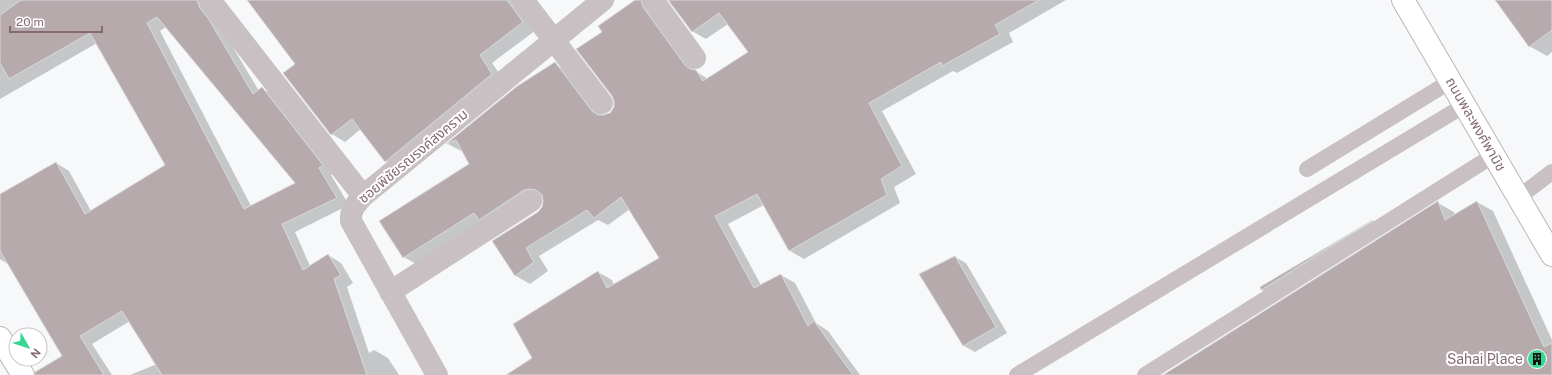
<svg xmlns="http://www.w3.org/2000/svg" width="1552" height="375" font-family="'Public Sans','Noto Sans Thai',sans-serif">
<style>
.shadow{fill:#0003;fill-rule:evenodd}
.building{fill:#b7aaad;stroke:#d9dadb;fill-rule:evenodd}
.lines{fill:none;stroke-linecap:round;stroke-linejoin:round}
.secondary-casing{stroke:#beb5b7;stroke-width:24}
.lane{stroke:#c8c0c2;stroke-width:16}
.street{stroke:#c8c0c2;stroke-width:22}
.secondary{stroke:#fff;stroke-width:22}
.labels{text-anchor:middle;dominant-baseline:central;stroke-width:4;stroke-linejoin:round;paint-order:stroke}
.street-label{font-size:14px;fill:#856a70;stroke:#fff}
.poi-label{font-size:14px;fill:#856a70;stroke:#fff;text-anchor:end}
</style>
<rect width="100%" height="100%" fill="#f7f8f9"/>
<!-- shadow -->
<path class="shadow" d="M 0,0 L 205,0 L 259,91 L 262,89 L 276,96 L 335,173 L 331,175 L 349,205 L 295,232 L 310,266 L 328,255 L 341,263 L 353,283 L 347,287 L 369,353 L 374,350 L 388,358 L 399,375 L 130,375 L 157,364 L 130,321 L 92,344 L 112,375 L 56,375 L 63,356 L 8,264 L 0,259 L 0,195 L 56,163 L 69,171 L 91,211 L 167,166 L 97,43 L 0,99 ZM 166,27 L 297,183 L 251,206 L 160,31 Z
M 248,0 L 514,0 L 536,30 L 492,63 L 505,82 L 399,168 L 386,161 L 361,129 L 345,142 L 332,134 L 296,64 Z
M 636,0 L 648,0 L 657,16 L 697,72 L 708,79 L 750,52 L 728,24 L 706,39 L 692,31 L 670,0 L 1066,0 L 1009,33 L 1013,42 L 957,73 L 953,71 L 882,111 L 916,174 L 894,187 L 900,203 L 804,259 L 790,251 L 764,205 L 728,224 L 761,285 L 781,275 L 795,283 L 816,323 L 828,331 L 860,375 L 520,375 L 598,272 L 612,280 L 614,285 L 660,258 L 630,209 L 608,225 L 598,220 L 539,256 L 548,271 L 530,284 L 516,276 L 494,241 L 538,212 L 543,208 L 543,197 L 418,265 L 404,257 L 381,221 L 471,164 L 463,150 L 461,151 L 448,144 L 517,88 L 555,64 L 569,72 L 603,116 L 611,113 L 615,108 L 615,101 L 604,33 Z
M 1496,0 L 1552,0 L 1552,52 L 1547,56 L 1529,46 Z
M 1477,202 L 1493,211 L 1552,340 L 1552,375 L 1165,375 L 1438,203 L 1454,212 L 1455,215 Z
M 1373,221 L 1388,229 L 1278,299 L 1262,290 L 1261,288 Z
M 955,257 L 966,263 L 1007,333 L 975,352 L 964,346 L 921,275 Z"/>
<!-- building -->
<path class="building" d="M 21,0 L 197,0 L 200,8 L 208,18 L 253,94 L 262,87 L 323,165 L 319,168 L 337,198 L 282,224 L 303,270 L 328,254 L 341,275 L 334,279 L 367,375 L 162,375 L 122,311 L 80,336 L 104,375 L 35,375 L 35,372 L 62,356 L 0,251 L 0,194 L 56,162 L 85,214 L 165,165 L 90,33 L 9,79 L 0,63 L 0,15 ZM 157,17 L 295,183 L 244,209 L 147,23 Z
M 247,0 L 507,0 L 523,22 L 480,55 L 492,74 L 385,162 L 352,119 L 331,135 L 283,73 L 295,64 Z
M 635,0 L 641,0 L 643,7 L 685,65 L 690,69 L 696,70 L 703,81 L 748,52 L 719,13 L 692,32 L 668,0 L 1039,0 L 995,25 L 1000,34 L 942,66 L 941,62 L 869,103 L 902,166 L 881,179 L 887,195 L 789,251 L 757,194 L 715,216 L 754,288 L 781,274 L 808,326 L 814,321 L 853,375 L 506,375 L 532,358 L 513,324 L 598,271 L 607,288 L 659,258 L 621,197 L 594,218 L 587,210 L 526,248 L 534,262 L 515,276 L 492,241 L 538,212 L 542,207 L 543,201 L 542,195 L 536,190 L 530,189 L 524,190 L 479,220 L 474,213 L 403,258 L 379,221 L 469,164 L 456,140 L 446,144 L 516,87 L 555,62 L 592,111 L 598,115 L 603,115 L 610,113 L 614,107 L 614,101 L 612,96 L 576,49 L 602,32 L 598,26 Z
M 1495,0 L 1552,0 L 1552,30 L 1529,47 Z
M 1438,201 L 1445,220 L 1477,201 L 1544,347 L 1552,343 L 1552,375 L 1163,375 Z
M 1373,220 L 1261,290 L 1260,287 Z
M 955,256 L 996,327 L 963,346 L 919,274 Z"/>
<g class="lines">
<!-- secondary casing -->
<g class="secondary-casing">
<path id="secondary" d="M 1403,0 L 1552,255
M 0,338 L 23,375"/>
</g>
<!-- lane -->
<path class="lane" d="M 1307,169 L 1451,81
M 1519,197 L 1552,172
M 1017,375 L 1465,105
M 1145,375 L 1494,155"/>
<!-- street -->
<path class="street" d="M 210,0 L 363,196
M 523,0 L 602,103
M 653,0 L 695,58
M 390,292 L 531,201
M 437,375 L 351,221 C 350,210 356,204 363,196 L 603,0"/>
<!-- secondary -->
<use href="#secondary" class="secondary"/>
</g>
<!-- icons -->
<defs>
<g id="building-disc" transform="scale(1)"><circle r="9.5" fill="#39d693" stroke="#fff"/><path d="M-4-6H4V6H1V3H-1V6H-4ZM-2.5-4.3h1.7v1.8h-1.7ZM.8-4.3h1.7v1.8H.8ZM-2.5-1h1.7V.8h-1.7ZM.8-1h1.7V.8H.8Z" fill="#111"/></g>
</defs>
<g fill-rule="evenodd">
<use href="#building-disc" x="1537" y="359"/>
</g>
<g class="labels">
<!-- street labels -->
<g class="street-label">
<text transform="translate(1476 124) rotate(60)">ถนนพละพงศ์พานิช</text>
<text transform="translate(413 156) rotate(-40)">ซอยพิชัยรณรงค์สงคราม</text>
</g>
<!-- poi labels -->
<g class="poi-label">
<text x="1523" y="359">Sahai Place</text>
</g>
</g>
<!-- north arrow -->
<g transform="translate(28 347) rotate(129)"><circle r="19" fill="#ffffff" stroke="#cec3c6"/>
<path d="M0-3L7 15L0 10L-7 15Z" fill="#39d693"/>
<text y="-6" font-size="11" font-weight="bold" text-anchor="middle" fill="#856a70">N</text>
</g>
<!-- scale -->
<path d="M10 26v6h92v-6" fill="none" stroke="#856a70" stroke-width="2"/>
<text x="16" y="26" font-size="12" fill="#856a70" stroke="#ffffff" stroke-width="3" paint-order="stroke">20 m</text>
</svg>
